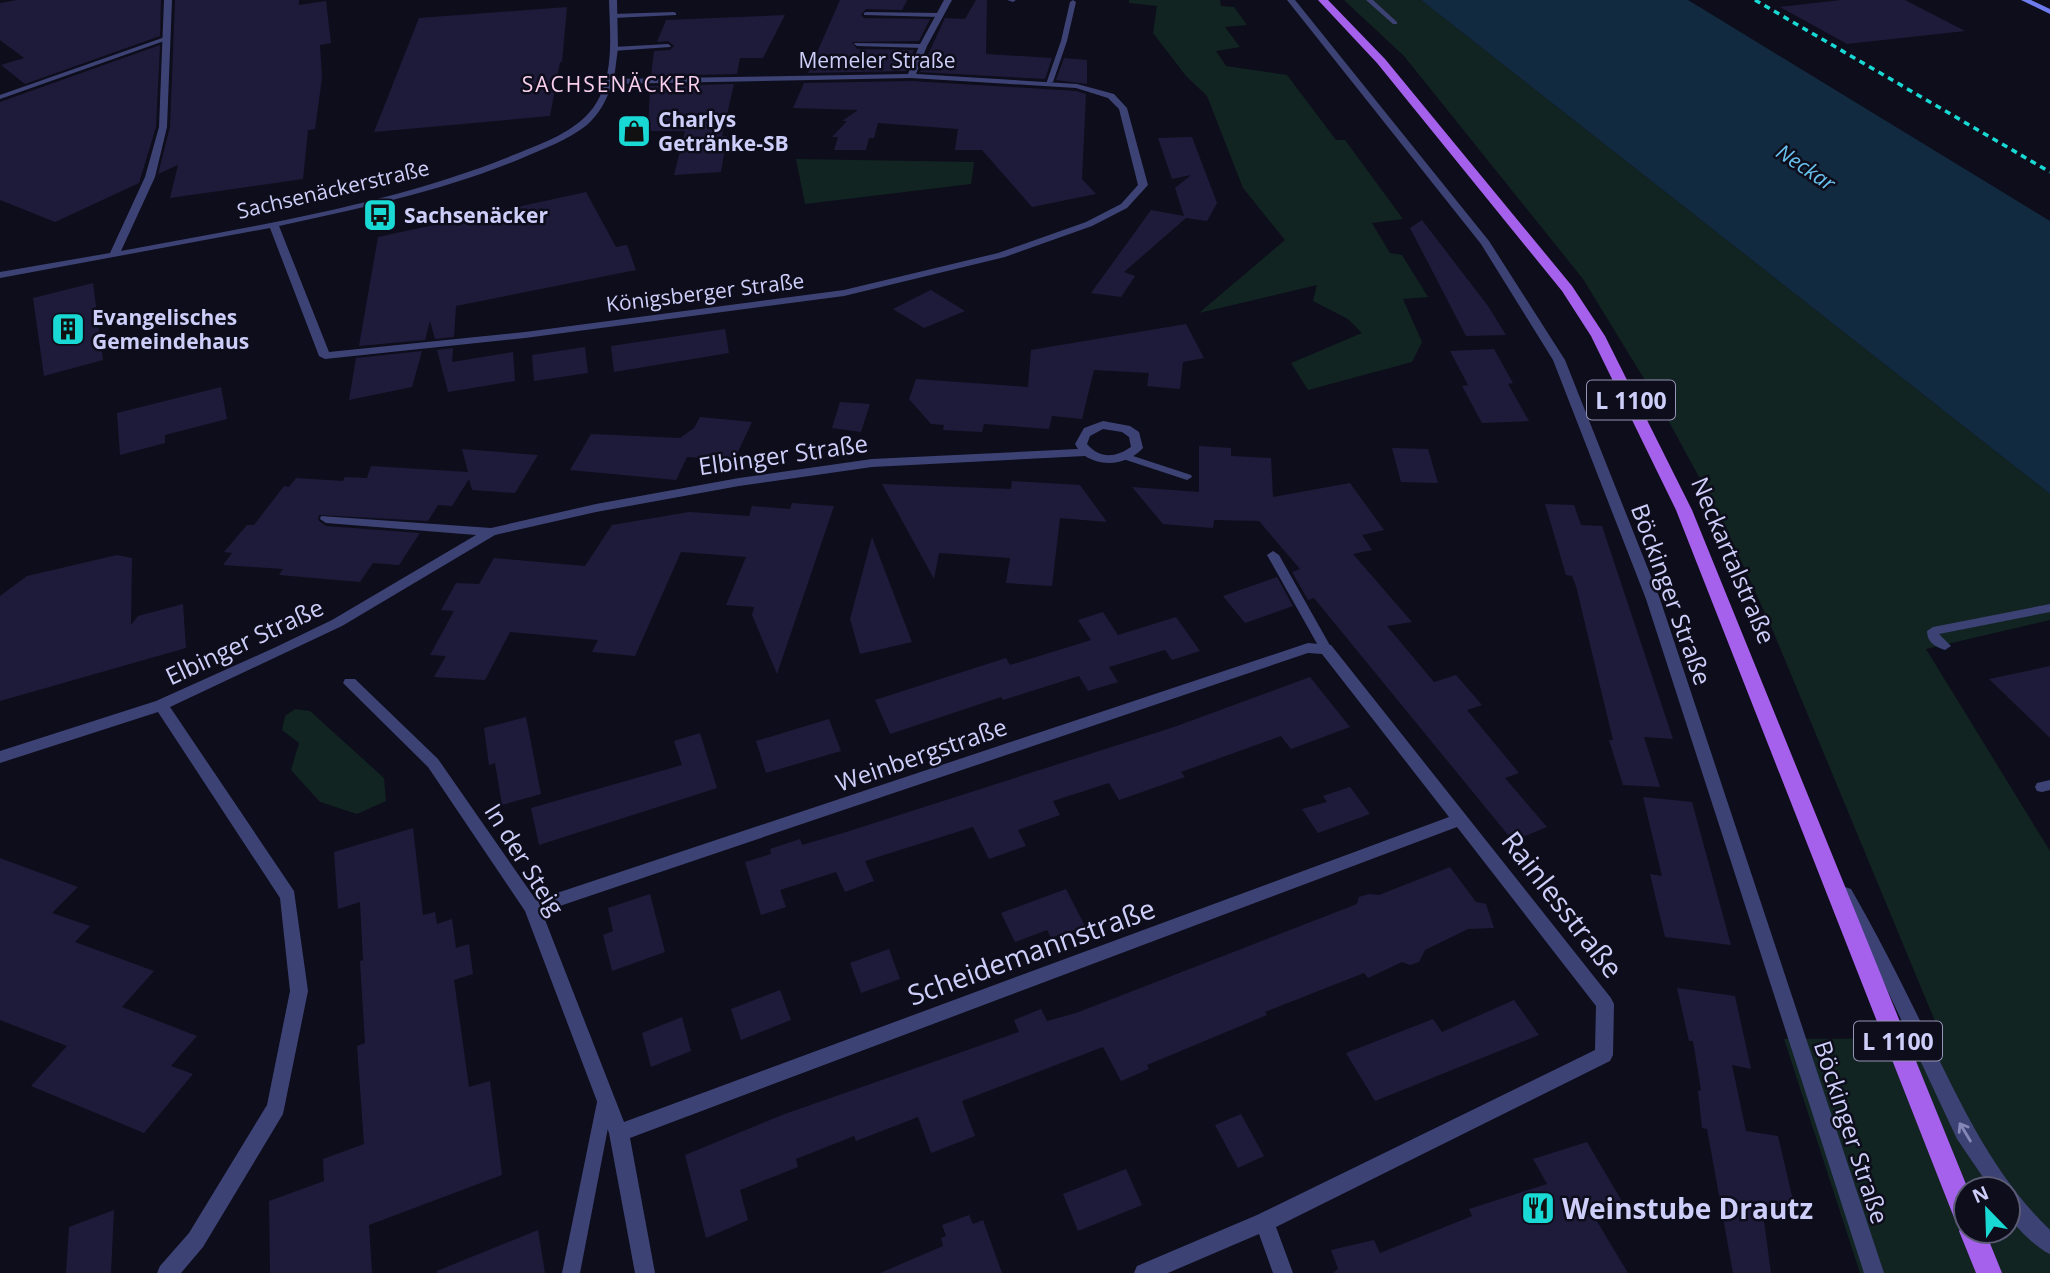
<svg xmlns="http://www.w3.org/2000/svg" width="2050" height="1273" font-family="'Open Sans',sans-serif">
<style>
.green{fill:#112421;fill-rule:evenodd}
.water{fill:#122a3f}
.building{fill:#1e1b3a}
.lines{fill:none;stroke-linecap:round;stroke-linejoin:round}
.service{fill:#3d4275;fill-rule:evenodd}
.minor{fill:#3d4275;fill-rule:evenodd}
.secondary{fill:#6f7cee;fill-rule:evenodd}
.primary{fill:#a661ec;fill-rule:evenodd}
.rail{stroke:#19d9d4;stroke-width:3.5;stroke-dasharray:6 5;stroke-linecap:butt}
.oneway{stroke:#8588b7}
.labels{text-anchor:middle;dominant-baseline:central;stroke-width:5;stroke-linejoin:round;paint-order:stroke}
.far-street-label{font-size:21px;fill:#cdcef9;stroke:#0e0d1b}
.far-neighbourhood-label{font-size:21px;letter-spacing:2px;fill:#f9cfef;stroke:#0e0d1b}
.far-poi-label{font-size:21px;font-weight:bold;fill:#cdcef9;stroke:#0e0d1b;text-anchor:start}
.far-water-label{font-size:21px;font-style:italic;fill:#67c0ed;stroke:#0e0d1b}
.shield{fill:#0e0d1b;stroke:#9494b6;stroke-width:2}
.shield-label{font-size:23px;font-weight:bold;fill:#cdcef9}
.street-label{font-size:24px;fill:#cdcef9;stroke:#0e0d1b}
.near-street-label{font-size:28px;fill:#cdcef9;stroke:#0e0d1b}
.near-poi-label{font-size:28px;font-weight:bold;fill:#cdcef9;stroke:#0e0d1b;text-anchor:start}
</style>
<rect width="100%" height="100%" fill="#0e0d1b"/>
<!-- green -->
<path class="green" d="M 1129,0 L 1220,0 L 1221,6 L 1234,7 L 1247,25 L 1225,27 L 1240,47 L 1216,51 L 1226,66 L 1287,75 L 1336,140 L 1345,140 L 1403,219 L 1372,223 L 1390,253 L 1402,255 L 1428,297 L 1403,299 L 1422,342 L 1412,362 L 1308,390 L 1291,363 L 1362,333 L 1348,319 L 1313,301 L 1317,285 L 1199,313 L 1285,240 L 1243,188 L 1207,96 L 1186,76 L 1153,33 L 1157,6 L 1129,3 Z
M 1344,0 L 1421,0 L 2050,494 L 2050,620 L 1926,649 L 2050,851 L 2050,1273 L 1860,1273 L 1784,1039 L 1942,1038 L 1773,631 L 1722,519 L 1657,400 L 1583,279 L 1404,56 ZM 1966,1189 L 2008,1189 L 2008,1231 L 1966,1231 Z
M 796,159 L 974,162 L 971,184 L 805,204 Z
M 295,709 L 310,711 L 384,778 L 386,801 L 357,814 L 320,802 L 291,770 L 299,743 L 282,730 L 285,716 Z"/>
<!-- water -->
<path class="water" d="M 1421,0 L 1688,0 L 2050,221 L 2050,494 Z"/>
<!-- building -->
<path class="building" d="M 17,0 L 161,0 L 160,36 L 25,84 L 1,65 L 24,58 L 0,40 L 0,3 Z
M 175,0 L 299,0 L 299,5 L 326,1 L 331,43 L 320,45 L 322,78 L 315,129 L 308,130 L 303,179 L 170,198 L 178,165 L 158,174 L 170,127 Z
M 840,0 L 907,0 L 902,10 L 866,9 L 861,15 L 864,18 L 930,19 L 919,41 L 852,42 L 857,49 L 914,50 L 906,71 L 808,73 Z
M 976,0 L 987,0 L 986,54 L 1052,58 L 1045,79 L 920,72 L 945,18 L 965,19 Z
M 1841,0 L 1905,0 L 1965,31 L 1847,44 L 1780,7 Z
M 567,7 L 562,62 L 560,62 L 550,116 L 374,132 L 419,18 Z
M 785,15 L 763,58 L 740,58 L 737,74 L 651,76 L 654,51 L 670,50 L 674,46 L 668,41 L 657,42 L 666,20 Z
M 160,45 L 156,127 L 139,183 L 55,222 L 0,200 L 0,102 Z
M 1064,58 L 1087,60 L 1087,84 L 1056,80 Z
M 911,81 L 1076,91 L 1086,94 L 1082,179 L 1096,194 L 1032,207 L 982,150 L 955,150 L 958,129 L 878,123 L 874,138 L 869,138 L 866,150 L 834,150 L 838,137 L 832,137 L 847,121 L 842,121 L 858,110 L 793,108 L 804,83 Z
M 734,84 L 722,136 L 727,136 L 721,172 L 674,175 L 685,131 L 648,131 L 650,86 Z
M 1192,137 L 1217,203 L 1207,221 L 1186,218 L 1124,272 L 1135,276 L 1121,297 L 1091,293 L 1151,210 L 1184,216 L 1175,188 L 1191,175 L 1172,179 L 1158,138 Z
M 586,192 L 616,247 L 627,245 L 636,270 L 456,306 L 454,337 L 435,339 L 430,321 L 425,340 L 359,346 L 378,237 Z
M 1422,220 L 1488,306 L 1506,335 L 1466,336 L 1410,228 Z
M 93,283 L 103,360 L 44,376 L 33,298 Z
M 931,290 L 965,311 L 924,328 L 893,309 Z
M 1186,324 L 1204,358 L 1183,362 L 1180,389 L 1147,386 L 1149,373 L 1094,370 L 1082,419 L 1052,416 L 1049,429 L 984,424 L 982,432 L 943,430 L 944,425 L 931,424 L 909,399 L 916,379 L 1028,387 L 1031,350 Z
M 725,329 L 729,353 L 614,372 L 611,346 Z
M 585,347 L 588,373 L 534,381 L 532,355 Z
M 453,348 L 452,362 L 513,352 L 515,381 L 448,392 L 437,350 Z
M 1494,349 L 1513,383 L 1508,384 L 1529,421 L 1482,423 L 1462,386 L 1468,385 L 1450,351 Z
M 422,351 L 412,387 L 349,400 L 356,358 Z
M 221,387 L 227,419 L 165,435 L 165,443 L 120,455 L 117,413 Z
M 840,402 L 870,404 L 861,432 L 832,428 Z
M 700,417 L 752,422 L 734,460 L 687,457 L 676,480 L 570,470 L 591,434 L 680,438 L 694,428 Z
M 1199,446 L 1231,448 L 1231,456 L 1271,458 L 1273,497 L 1350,483 L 1384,530 L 1362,535 L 1372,550 L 1353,554 L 1412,622 L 1387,626 L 1434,682 L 1456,675 L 1482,705 L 1467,710 L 1519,773 L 1505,778 L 1547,827 L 1513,841 L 1314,598 L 1308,600 L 1292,572 L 1300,569 L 1259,521 L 1214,520 L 1213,528 L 1163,524 L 1132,487 L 1199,492 Z
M 1392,448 L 1428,449 L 1438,483 L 1401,482 Z
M 462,449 L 538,455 L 515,493 L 472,490 L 469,479 L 452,506 L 438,505 L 428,521 L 319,515 L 318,520 L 326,526 L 420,533 L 399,565 L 373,563 L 360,582 L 279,575 L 283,569 L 223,565 L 232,553 L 224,552 L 247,525 L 254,525 L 284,486 L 289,487 L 296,478 L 343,481 L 345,477 L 367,478 L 371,466 L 468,472 Z
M 1012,481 L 1080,485 L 1107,522 L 1060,518 L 1052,586 L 1006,583 L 1010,558 L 939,553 L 934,579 L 882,484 L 1011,489 Z
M 792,503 L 834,506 L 777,674 L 752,615 L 754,607 L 726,605 L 746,557 L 681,552 L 635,656 L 592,652 L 598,640 L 510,632 L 485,680 L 434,677 L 446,656 L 430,655 L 454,611 L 441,610 L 456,583 L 479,584 L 494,558 L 585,566 L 612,525 L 689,512 L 749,516 L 752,506 L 790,509 Z
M 1545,504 L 1574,505 L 1581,525 L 1602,526 L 1673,739 L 1644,737 L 1660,787 L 1623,785 L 1609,740 L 1613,740 L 1576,586 L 1572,576 L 1566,575 Z
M 872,537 L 912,642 L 860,654 L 850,619 Z
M 117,555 L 132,558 L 131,625 L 138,616 L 183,604 L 186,648 L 0,701 L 0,596 L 27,576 Z
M 1277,577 L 1293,606 L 1245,623 L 1223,596 Z
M 1103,612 L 1118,635 L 1176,617 L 1200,651 L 1172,660 L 1165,650 L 1109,667 L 1118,682 L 1088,691 L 1079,676 L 1003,700 L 1001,697 L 890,734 L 875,700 L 1006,658 L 1010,665 L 1091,640 L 1078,620 Z
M 2050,666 L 2050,738 L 1989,679 Z
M 1310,677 L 1350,727 L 1291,749 L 1281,736 L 1181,772 L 1185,777 L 1119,800 L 1109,783 L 1053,801 L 1060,815 L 1018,830 L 1026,846 L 989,859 L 973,827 L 865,861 L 874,881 L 845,892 L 836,872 L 780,890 L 786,907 L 761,915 L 745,862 L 771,854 L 770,849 L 800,839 L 802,845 L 843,833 L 1174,727 Z
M 526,717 L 541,794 L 502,805 L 495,763 L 489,765 L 484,728 Z
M 829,719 L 841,751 L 766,773 L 756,741 Z
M 700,733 L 717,788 L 539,845 L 531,808 L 682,765 L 674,741 Z
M 1350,787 L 1370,814 L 1318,833 L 1302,809 L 1327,802 L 1323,796 Z
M 1643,797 L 1692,802 L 1731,945 L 1665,937 L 1650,874 L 1662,876 Z
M 413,828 L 423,915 L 435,912 L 437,924 L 452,919 L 456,948 L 469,944 L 473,974 L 454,980 L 469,1087 L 490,1081 L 502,1175 L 369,1225 L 372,1273 L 270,1273 L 269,1201 L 324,1181 L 323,1159 L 364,1144 L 357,1046 L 365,1043 L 360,961 L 363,960 L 360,902 L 338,909 L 334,852 Z
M 0,858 L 78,887 L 52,913 L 90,926 L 75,942 L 154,971 L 122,1007 L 197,1036 L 171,1066 L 193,1074 L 144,1133 L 31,1086 L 67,1046 L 0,1020 Z
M 1450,867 L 1476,902 L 1486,904 L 1494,928 L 1468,929 L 1425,950 L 1419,962 L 1410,965 L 1402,962 L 1368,978 L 1364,973 L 1265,1012 L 1267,1015 L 1147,1065 L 1149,1069 L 1121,1081 L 1103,1047 L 962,1101 L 975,1136 L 931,1153 L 918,1117 L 856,1141 L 854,1136 L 796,1159 L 798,1167 L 740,1190 L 748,1220 L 706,1238 L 685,1155 L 782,1115 L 1019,1032 L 1014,1020 L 1041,1009 L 1047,1021 L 1076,1013 L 1357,904 L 1359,897 L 1369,894 L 1379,895 Z
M 1066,889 L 1085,926 L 1051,938 L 1047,930 L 1015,942 L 1001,913 Z
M 650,894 L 665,952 L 612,971 L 603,935 L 613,931 L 608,908 Z
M 889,949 L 900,979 L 861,993 L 850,963 Z
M 1677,988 L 1735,996 L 1751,1069 L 1732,1065 L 1746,1131 L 1778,1136 L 1796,1213 L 1762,1207 L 1771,1273 L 1733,1273 L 1707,1129 L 1702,1128 L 1698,1091 L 1701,1090 L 1693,1041 L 1689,1041 Z
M 780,990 L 791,1020 L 741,1040 L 731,1009 Z
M 1514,1000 L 1539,1035 L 1375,1101 L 1346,1053 L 1433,1019 L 1442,1032 Z
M 682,1017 L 691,1051 L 651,1067 L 642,1033 Z
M 1241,1114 L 1264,1156 L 1238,1168 L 1215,1125 Z
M 1587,1142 L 1623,1203 L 1592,1213 L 1628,1273 L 1333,1273 L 1338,1269 L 1331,1250 L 1374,1240 L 1380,1253 L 1472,1216 L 1469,1209 L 1547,1184 L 1533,1159 Z
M 1126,1169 L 1142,1205 L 1078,1231 L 1063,1194 Z
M 114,1210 L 111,1273 L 66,1273 L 69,1227 Z
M 969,1215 L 973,1224 L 983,1220 L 1002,1273 L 880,1273 L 943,1246 L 941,1238 L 946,1236 L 942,1225 Z
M 538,1230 L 545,1273 L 437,1273 L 437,1271 Z"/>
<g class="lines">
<!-- service -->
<path class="service" d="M 1007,0 L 1016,0 L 1013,2 Z
M 1073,0 L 1076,2 L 1067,41 L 1053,82 L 1046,84 L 1061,41 L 1070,2 Z
M 1366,0 L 1373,0 L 1397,22 L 1397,24 L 1393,24 Z
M 674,12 L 676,13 L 676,15 L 613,18 L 610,16 L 613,14 Z
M 866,12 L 940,13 L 943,15 L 940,17 L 864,15 L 864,13 Z
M 165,37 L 168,39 L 167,40 L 0,99 L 0,95 Z
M 855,43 L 923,44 L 926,46 L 923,48 L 857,46 L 854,44 Z
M 668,44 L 671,46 L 670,47 L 613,51 L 610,49 L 613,47 Z
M 1127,454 L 1191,475 L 1192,477 L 1187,480 L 1123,459 L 1122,457 L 1123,455 Z
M 1273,551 L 1279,555 L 1332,649 L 1330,652 L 1326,653 L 1320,649 L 1267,555 Z
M 2050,604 L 2050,612 L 1939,634 L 1951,646 L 1945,650 C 1935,647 1927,642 1927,631 L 1933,627 Z
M 2050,780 L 2050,790 L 2042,792 L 2037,791 L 2035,787 L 2037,783 Z
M 605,1094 L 611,1096 L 613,1102 L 580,1273 L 562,1273 L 597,1102 L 599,1096 Z"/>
<!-- minor -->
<path class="minor" d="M 164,0 L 172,0 L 167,127 L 155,177 L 121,251 C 254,226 391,205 516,154 C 543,143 575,132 593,108 C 615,78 610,35 609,0 L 617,0 L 618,48 L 614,79 L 908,74 L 919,46 L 944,0 L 952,0 L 927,46 L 916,74 L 1077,84 L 1114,94 L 1127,108 L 1148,185 L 1127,208 L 1092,226 L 1005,257 L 844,296 L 525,338 L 325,359 L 319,356 L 270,228 L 0,278 L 0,272 L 110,253 L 145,177 L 159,127 ZM 911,78 L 1076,88 L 1108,98 L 1119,109 L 1138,185 L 1121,204 L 1086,222 L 998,253 L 844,290 L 525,332 L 329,352 L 279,226 C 361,208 443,191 520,159 C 543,149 568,140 587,125 C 599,114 607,100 612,84 Z
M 1287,0 L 1295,0 L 1489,241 L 1565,360 L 1660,599 L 1884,1273 L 1864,1273 L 1646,599 L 1553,360 L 1481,244 Z
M 1103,421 L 1130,426 L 1139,432 L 1143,448 C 1128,464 1104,468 1085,456 L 872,467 L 739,486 L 596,512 L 495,535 L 342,626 L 170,707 L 294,891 L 308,991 L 283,1114 L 203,1247 L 181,1273 L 157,1273 L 160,1266 L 189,1233 L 267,1105 L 290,991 L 280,898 L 158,712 L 0,763 L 0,751 L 156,701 L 276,647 L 332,620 L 476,535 L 326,523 L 320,519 L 321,516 L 491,528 L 596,504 L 739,478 L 872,459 L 1078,449 L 1075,444 L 1084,428 ZM 1103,429 L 1122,432 L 1129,437 L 1131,447 C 1115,458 1100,459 1087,444 L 1090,436 Z
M 1308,643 L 1331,645 L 1611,998 L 1614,1004 L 1613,1055 L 1610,1061 L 1276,1227 L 1293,1273 L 1273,1273 L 1259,1234 L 1168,1273 L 1134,1273 L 1137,1266 L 1257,1215 L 1595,1050 L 1596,1006 L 1457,827 L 630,1138 L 655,1273 L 635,1273 L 609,1133 L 525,911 L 428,767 L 343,683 L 345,679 L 355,679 L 438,759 L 536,900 ZM 1308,653 L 1322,654 L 1449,817 L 624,1122 L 542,912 Z
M 1845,887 L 1851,889 C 1880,939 1905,990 1930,1041 C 1963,1109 1996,1178 2050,1230 L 2050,1254 C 2039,1250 2011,1224 2008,1213 C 2006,1206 2008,1196 2008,1189 L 1991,1189 L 1957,1139 L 1869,951 L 1837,894 L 1839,889 Z"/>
<!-- secondary -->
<path class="secondary" d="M 2021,0 L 2031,0 L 2050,9 L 2050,14 Z"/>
<!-- primary -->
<path class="primary" d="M 1318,0 L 1328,0 L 1385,59 L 1572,286 L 1605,336 L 1692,510 L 1968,1189 L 1966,1231 L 1985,1231 L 2002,1273 L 1976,1273 L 1959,1231 L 1962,1226 L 1957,1224 L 1953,1215 L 1676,510 L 1591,336 L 1562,291 L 1377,63 Z"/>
<!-- rail -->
<path class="rail" d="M 1755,0 L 2050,172"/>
</g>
<!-- one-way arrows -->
<defs><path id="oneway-shaft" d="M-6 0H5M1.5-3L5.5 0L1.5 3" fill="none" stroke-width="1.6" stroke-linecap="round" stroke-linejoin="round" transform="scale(1.75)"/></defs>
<use class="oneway" href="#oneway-shaft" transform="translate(1965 1132) rotate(-121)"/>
<!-- icons -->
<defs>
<g id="shop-square" transform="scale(1.75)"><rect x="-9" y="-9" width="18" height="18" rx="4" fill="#19d9d4" stroke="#0e0d1b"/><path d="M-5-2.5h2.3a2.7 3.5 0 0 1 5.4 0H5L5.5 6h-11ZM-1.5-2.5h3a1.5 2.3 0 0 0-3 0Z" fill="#111"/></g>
<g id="bus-square" transform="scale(1.75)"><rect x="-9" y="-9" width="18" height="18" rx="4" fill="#19d9d4" stroke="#0e0d1b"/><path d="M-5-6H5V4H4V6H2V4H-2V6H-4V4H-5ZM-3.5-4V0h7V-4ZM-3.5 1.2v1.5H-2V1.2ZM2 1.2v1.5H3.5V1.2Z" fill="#111"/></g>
<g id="building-square" transform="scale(1.75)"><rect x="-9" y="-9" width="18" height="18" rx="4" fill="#19d9d4" stroke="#0e0d1b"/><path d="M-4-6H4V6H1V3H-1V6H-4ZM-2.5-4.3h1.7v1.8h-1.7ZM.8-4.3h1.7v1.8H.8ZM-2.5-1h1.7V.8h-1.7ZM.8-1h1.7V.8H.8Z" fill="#111"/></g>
<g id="restaurant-square" transform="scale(1.75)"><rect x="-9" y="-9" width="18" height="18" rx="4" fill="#19d9d4" stroke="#0e0d1b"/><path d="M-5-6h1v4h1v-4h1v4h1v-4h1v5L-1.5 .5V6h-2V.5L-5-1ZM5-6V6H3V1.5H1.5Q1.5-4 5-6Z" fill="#111"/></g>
</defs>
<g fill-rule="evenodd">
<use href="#shop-square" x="634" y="131"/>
<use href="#bus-square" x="380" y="215"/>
<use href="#building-square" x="68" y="329"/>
<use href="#restaurant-square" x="1538" y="1208"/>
</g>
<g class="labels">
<!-- far-street labels -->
<g class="far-street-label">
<text x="877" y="60">Memeler Straße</text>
<text transform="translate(333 189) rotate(-13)">Sachsenäckerstraße</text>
<text transform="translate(705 292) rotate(-7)">Königsberger Straße</text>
</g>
<!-- far-neighbourhood labels -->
<g class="far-neighbourhood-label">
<text x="612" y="84">SACHSENÄCKER</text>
</g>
<!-- far-poi labels -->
<g class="far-poi-label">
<text x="658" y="119">Charlys<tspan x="658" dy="24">Getränke-SB</tspan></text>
<text x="404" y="215">Sachsenäcker</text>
<text x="92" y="317">Evangelisches<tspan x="92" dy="24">Gemeindehaus</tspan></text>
</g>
<!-- far-water labels -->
<g class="far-water-label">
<text transform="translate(1806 167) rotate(34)">Neckar</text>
</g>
<!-- shield labels -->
<g class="shield">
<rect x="1587" y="380.5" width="88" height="39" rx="5"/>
<rect x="1854" y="1021.5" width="88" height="39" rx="5"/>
</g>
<g class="shield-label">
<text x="1631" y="400">L 1100</text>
<text x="1898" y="1041">L 1100</text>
</g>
<!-- street labels -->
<g class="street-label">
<text transform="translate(783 454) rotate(-8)">Elbinger Straße</text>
<text transform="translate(1734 560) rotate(67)">Neckartalstraße</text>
<text transform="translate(1672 594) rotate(70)">Böckinger Straße</text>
<text transform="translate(244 641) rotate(-25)">Elbinger Straße</text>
<text transform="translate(921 754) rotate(-19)">Weinbergstraße</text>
<text transform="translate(525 859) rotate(58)">In der Steig</text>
<text transform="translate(1852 1132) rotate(72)">Böckinger Straße</text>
</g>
<!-- near-street labels -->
<g class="near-street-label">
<text transform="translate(1563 904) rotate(52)">Rainlesstraße</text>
<text transform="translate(1031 951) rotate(-20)">Scheidemannstraße</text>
</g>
<!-- near-poi labels -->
<g class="near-poi-label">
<text x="1562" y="1208">Weinstube Drautz</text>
</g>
</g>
<!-- north arrow -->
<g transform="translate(1987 1210) rotate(337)"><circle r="33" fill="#0e0d1b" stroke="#5a5a74" stroke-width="2"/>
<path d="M0-5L12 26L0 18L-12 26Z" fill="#19d9d4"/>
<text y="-10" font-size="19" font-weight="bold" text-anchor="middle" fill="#cdcef9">N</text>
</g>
</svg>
